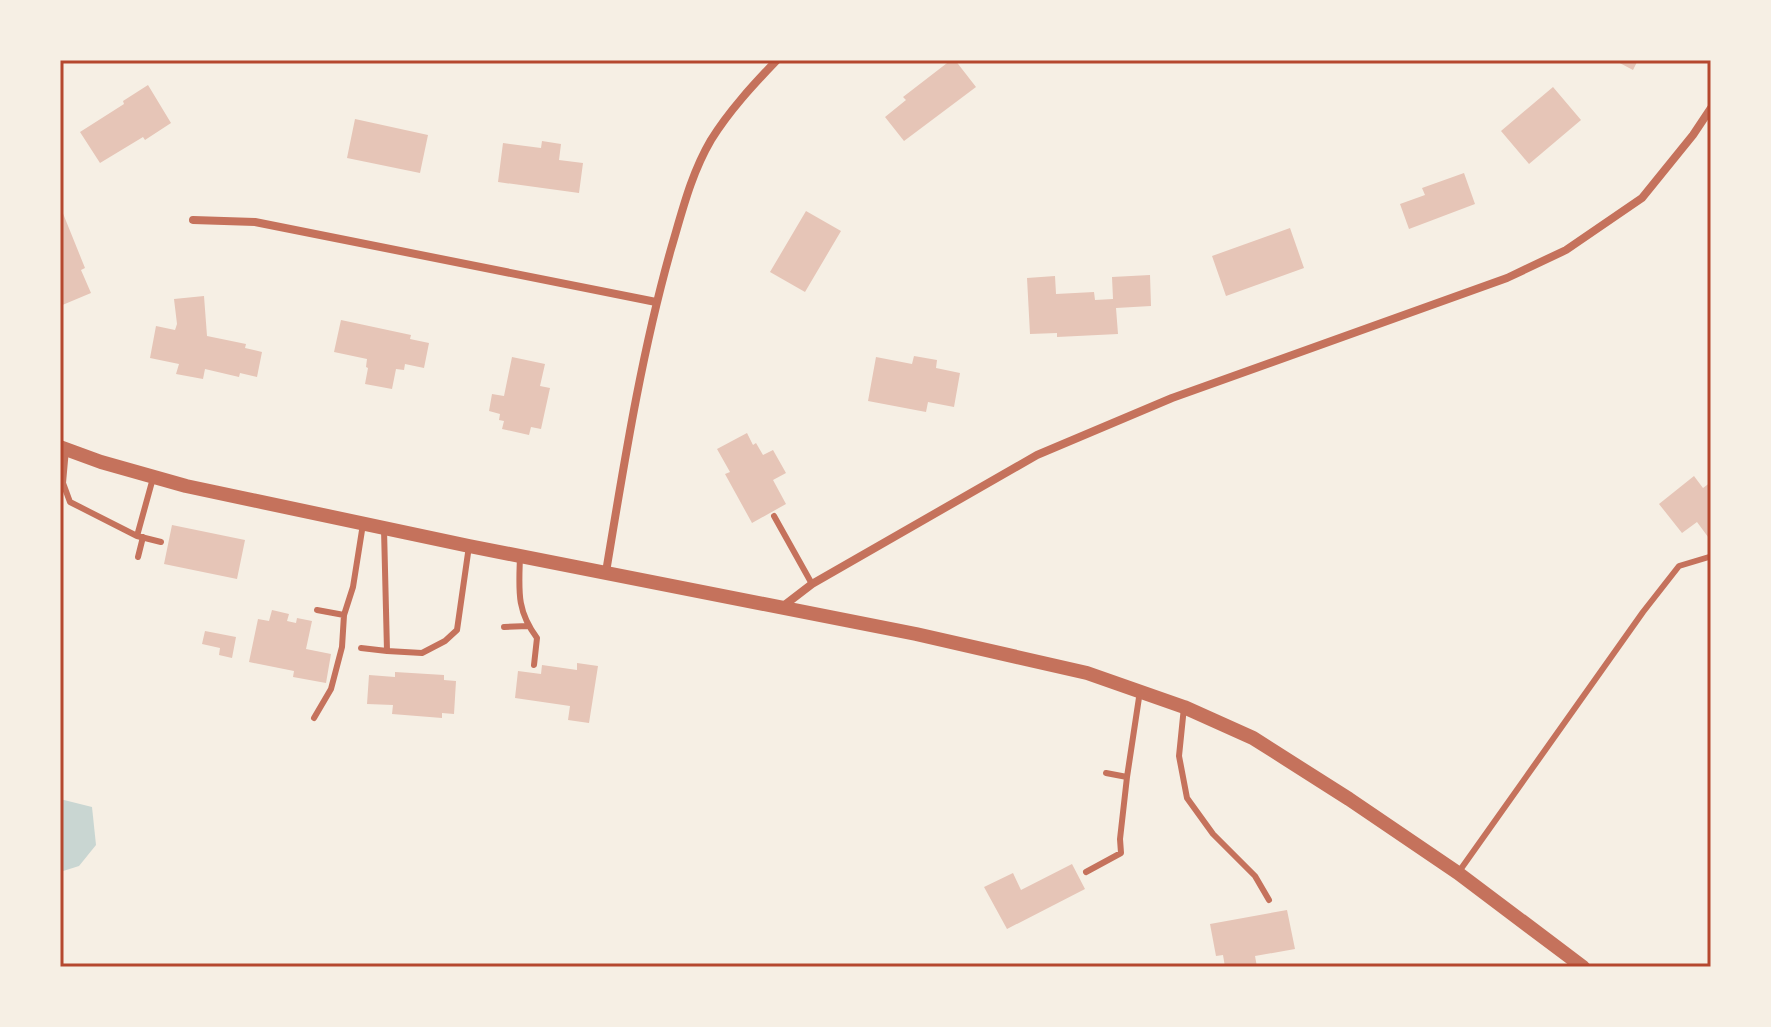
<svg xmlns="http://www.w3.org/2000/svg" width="1771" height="1027" font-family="Quicksand,sans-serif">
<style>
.water{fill:#c9d6d2}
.building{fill:#e6c5b7}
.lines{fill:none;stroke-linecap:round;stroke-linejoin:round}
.service{stroke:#c5725c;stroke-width:6}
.minor{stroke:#c5725c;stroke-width:8}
.tertiary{stroke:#c5725c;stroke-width:14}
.neatline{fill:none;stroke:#b5482f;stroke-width:3}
</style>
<rect width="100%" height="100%" fill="#f6efe4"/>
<!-- water -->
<path class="water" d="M 60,799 L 92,807 L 96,845 L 79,866 L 60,872 Z"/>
<!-- building -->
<path class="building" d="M 951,60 L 955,60 L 976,87 L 904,141 L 885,117 L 906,100 L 903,97 Z
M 1614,60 L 1638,60 L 1633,70 Z
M 148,85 L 171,123 L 145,140 L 143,137 L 100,163 L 80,132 L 124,104 L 123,101 Z
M 1553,87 L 1581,120 L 1529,164 L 1501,131 Z
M 355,119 L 428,135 L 420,173 L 347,158 Z
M 542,141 L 561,144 L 559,160 L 583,163 L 579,193 L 498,182 L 503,143 L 541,148 Z
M 1464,173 L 1475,204 L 1409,229 L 1400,204 L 1425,195 L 1422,188 Z
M 60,206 L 85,268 L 81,270 L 91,293 L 60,306 Z
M 806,211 L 841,231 L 805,292 L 770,272 Z
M 1290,228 L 1304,268 L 1226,296 L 1212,256 Z
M 1150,275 L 1151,306 L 1116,308 L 1118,334 L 1057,337 L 1057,333 L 1030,334 L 1027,278 L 1055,276 L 1056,294 L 1094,292 L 1095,300 L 1113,299 L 1112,277 Z
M 204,296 L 207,336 L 246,344 L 245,348 L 262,352 L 257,377 L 240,373 L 239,377 L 205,369 L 203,379 L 176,374 L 179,364 L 150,358 L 156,326 L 175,330 L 177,324 L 174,299 Z
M 341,320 L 411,335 L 410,339 L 429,343 L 424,368 L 405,364 L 404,370 L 396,369 L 392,389 L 365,384 L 368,368 L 366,367 L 367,359 L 334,352 Z
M 914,356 L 937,360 L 936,368 L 960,373 L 954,407 L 928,402 L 926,412 L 868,401 L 876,357 L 912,364 Z
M 512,357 L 545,364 L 540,386 L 550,388 L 541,429 L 531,427 L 529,435 L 502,429 L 504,421 L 499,420 L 500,414 L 489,411 L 492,394 L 504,396 Z
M 747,433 L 753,445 L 756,443 L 763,455 L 773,450 L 786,473 L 773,480 L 786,504 L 752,523 L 725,474 L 730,472 L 717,449 Z
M 1694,476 L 1703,488 L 1711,482 L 1711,541 L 1697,522 L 1682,533 L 1659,504 Z
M 172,525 L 245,540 L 237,579 L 164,564 Z
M 272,610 L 289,614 L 287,621 L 296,623 L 297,618 L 312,621 L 306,649 L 331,654 L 326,683 L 293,677 L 294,671 L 249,662 L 258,619 L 269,621 Z
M 205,631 L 236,637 L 232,658 L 219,655 L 220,648 L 202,644 Z
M 577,663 L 598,666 L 589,723 L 568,720 L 570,706 L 515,698 L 518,671 L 541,674 L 542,665 L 577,670 Z
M 395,672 L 444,675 L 444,680 L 456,681 L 454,714 L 442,713 L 442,718 L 392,714 L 393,705 L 367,704 L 369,675 L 395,677 Z
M 1072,864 L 1085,889 L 1007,929 L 984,887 L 1013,873 L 1021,890 Z
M 1287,910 L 1295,949 L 1255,956 L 1257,967 L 1225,967 L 1223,955 L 1216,956 L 1210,924 Z"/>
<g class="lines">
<!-- service -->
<path class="service" d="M 66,449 L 63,483 L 70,502 L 137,536 L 153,478
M 774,516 L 812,584
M 384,529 L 387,651 L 422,653 L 445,641 L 457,630 L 469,546
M 137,536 L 161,542
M 520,556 C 519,590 516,610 537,638 L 534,665
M 138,557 L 143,537
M 317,610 L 344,615
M 504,627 L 528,626
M 361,648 L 387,651
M 1184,707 L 1179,756 L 1187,798 L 1213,834 L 1255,876 L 1269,900
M 314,718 L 331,689 L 342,647 L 344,615 L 353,587 L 363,524
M 1106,773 L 1127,777
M 1086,872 L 1121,853 L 1120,839 L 1127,777 L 1140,691
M 1458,873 L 1643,612 L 1679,566 L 1709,557"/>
<!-- minor -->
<path class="minor" d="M 193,220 L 255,222 L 656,302
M 606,572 C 624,464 641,355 671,249 C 682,212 691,174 711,140 C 729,111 753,85 777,60
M 782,607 L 812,584 L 1037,455 L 1172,398 L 1507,278 L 1566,250 L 1642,198 L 1693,135 L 1711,108"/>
<!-- tertiary -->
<path class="tertiary" d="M 60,447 L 101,462 L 186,486 L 469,546 L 916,634 L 1087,673 L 1184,707 L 1253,738 L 1349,799 L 1458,873 L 1583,967"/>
</g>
<!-- border -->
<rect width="1771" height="1027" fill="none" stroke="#f6efe4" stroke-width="124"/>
<rect x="62" y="62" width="1647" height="903" class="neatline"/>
</svg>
